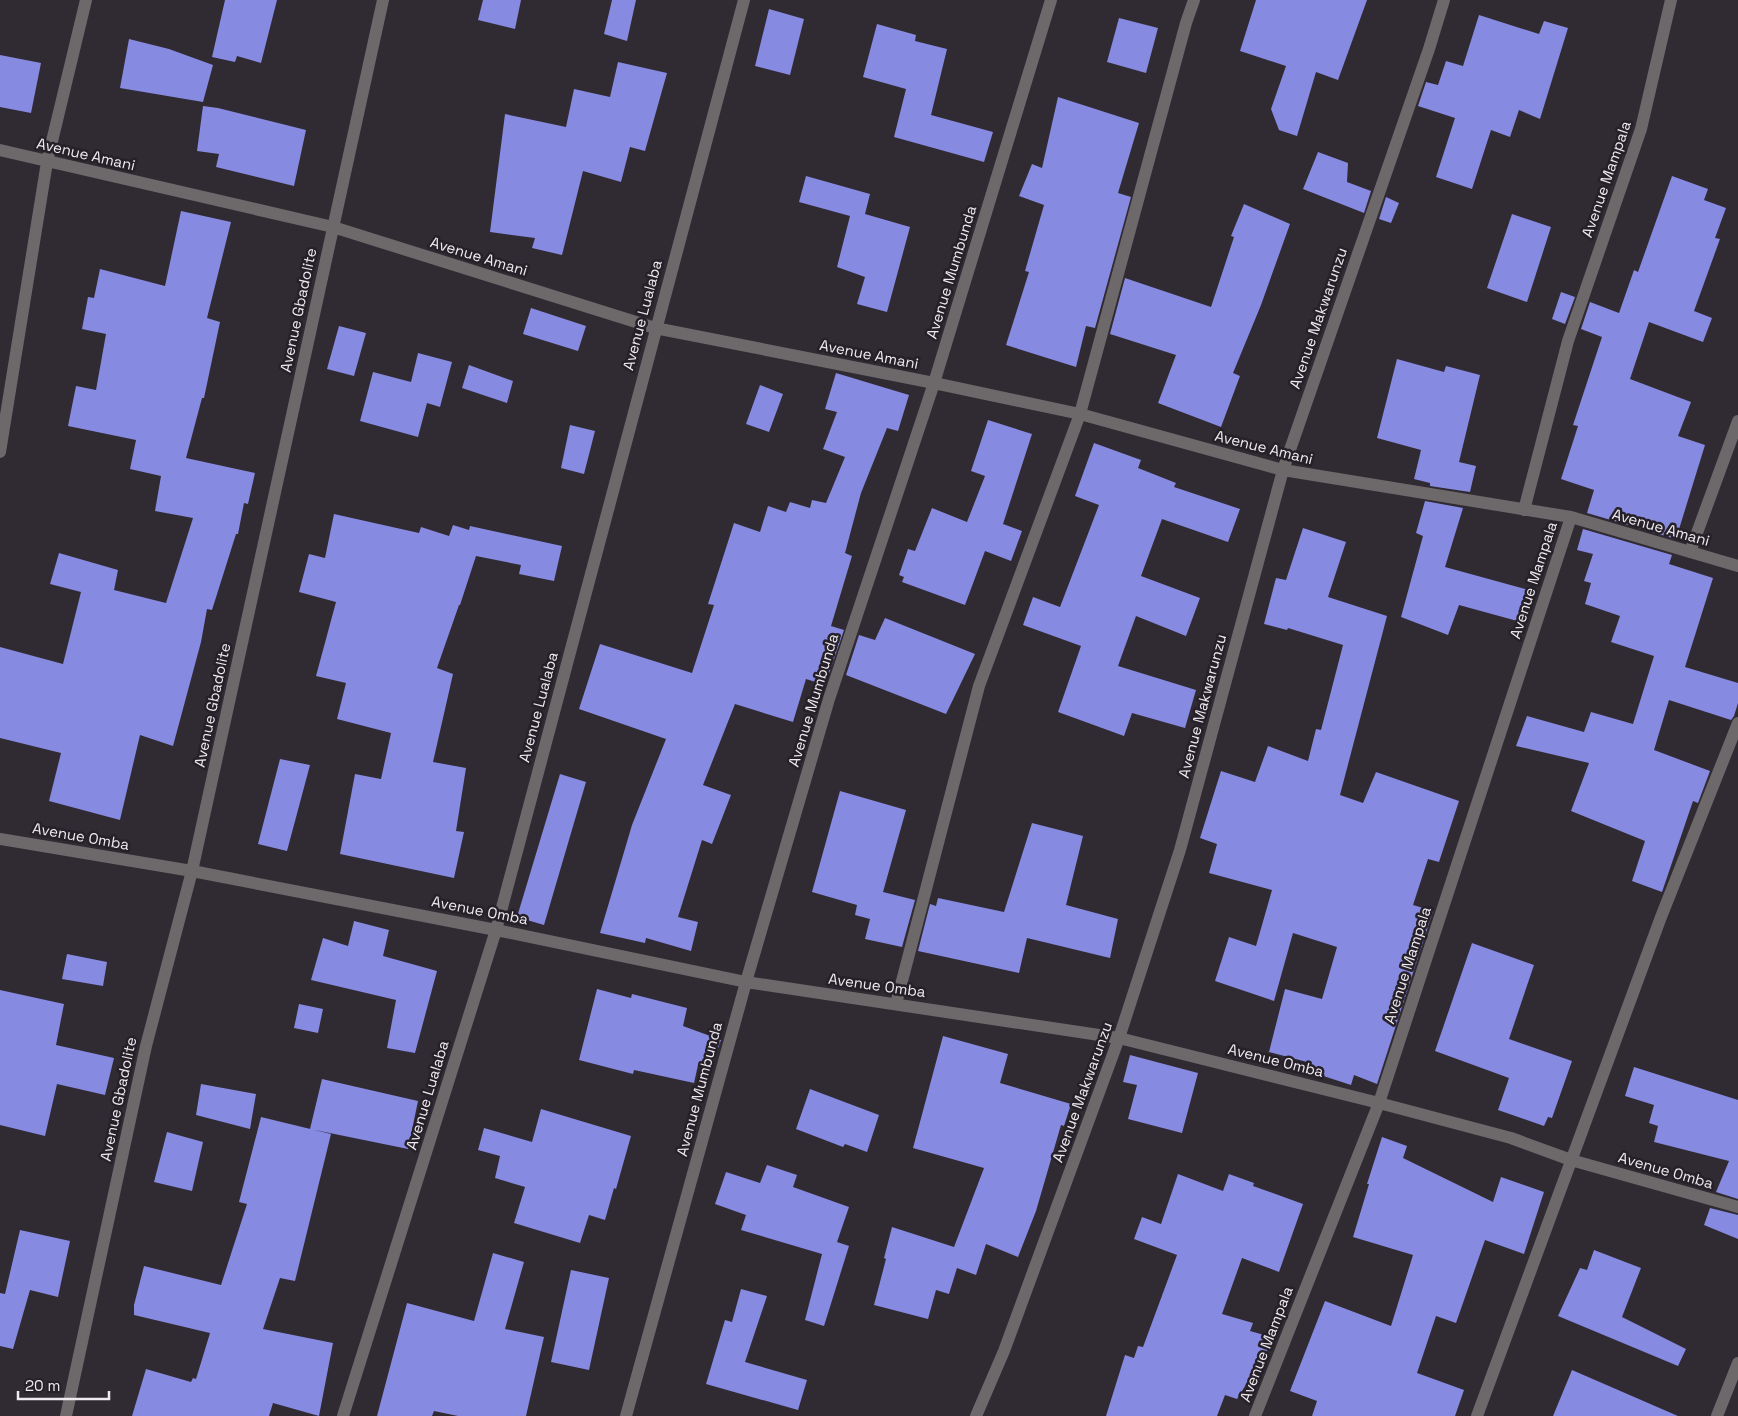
<svg xmlns="http://www.w3.org/2000/svg" width="1738" height="1416" font-family="'Space Grotesk',sans-serif">
<style>
.building{fill:#878ae1}
.lines{fill:none;stroke-linecap:round;stroke-linejoin:round}
.minor{stroke:#6d686a;stroke-width:12}
.labels{text-anchor:middle;dominant-baseline:central;stroke-width:5;stroke-linejoin:round;paint-order:stroke}
.street-label{font-size:15px;fill:#eeeaef;stroke:#262029}
</style>
<rect width="100%" height="100%" fill="#302a33"/>
<!-- building -->
<path class="building" d="M 225,0 L 277,0 L 261,63 L 237,56 L 235,62 L 212,57 Z
M 483,0 L 521,0 L 515,29 L 478,20 Z
M 612,0 L 636,0 L 627,41 L 604,34 Z
M 1256,0 L 1367,0 L 1338,80 L 1316,72 L 1297,136 L 1279,130 L 1271,109 L 1286,66 L 1240,51 Z
M 769,9 L 804,19 L 790,75 L 755,66 Z
M 1479,15 L 1539,34 L 1544,21 L 1568,28 L 1540,119 L 1519,110 L 1510,137 L 1491,130 L 1472,189 L 1436,177 L 1455,118 L 1418,106 L 1426,82 L 1438,85 L 1446,61 L 1463,66 Z
M 1119,18 L 1158,28 L 1146,73 L 1107,62 Z
M 877,24 L 916,35 L 915,41 L 947,49 L 931,115 L 993,132 L 984,162 L 894,137 L 906,89 L 863,77 Z
M 129,39 L 169,49 L 213,65 L 203,102 L 120,88 Z
M 0,55 L 41,63 L 31,113 L 0,107 Z
M 618,62 L 667,73 L 645,151 L 630,147 L 621,182 L 583,171 L 562,255 L 532,248 L 535,238 L 490,232 L 505,114 L 566,127 L 574,89 L 610,97 Z
M 1058,97 L 1139,123 L 1118,193 L 1131,197 L 1095,328 L 1086,326 L 1076,367 L 1006,345 L 1029,272 L 1025,271 L 1044,205 L 1019,196 L 1032,164 L 1042,168 Z
M 203,106 L 218,108 L 306,130 L 294,186 L 216,167 L 219,154 L 197,151 Z
M 1318,152 L 1348,163 L 1347,182 L 1371,191 L 1364,213 L 1303,189 Z
M 806,176 L 870,194 L 865,214 L 910,227 L 887,312 L 857,304 L 865,277 L 837,267 L 850,216 L 799,202 Z
M 1672,176 L 1708,189 L 1704,200 L 1726,208 L 1715,238 L 1720,239 L 1694,311 L 1712,318 L 1703,342 L 1649,322 L 1630,379 L 1691,402 L 1678,436 L 1705,445 L 1676,539 L 1587,513 L 1594,490 L 1561,479 L 1578,426 L 1573,425 L 1602,337 L 1581,329 L 1590,302 L 1619,313 L 1634,270 L 1638,272 Z
M 1386,197 L 1399,203 L 1391,223 L 1379,219 Z
M 1244,204 L 1290,224 L 1261,305 L 1233,373 L 1240,376 L 1221,427 L 1158,403 L 1176,355 L 1110,334 L 1125,278 L 1211,307 L 1234,237 L 1231,236 Z
M 181,211 L 231,222 L 207,318 L 220,322 L 204,398 L 202,398 L 186,458 L 255,473 L 248,504 L 244,503 L 238,534 L 236,534 L 212,610 L 207,609 L 201,642 L 173,746 L 140,735 L 120,820 L 49,801 L 61,753 L 0,738 L 0,647 L 63,664 L 81,592 L 50,584 L 59,553 L 118,570 L 114,590 L 166,603 L 193,518 L 155,511 L 161,476 L 130,469 L 136,440 L 68,426 L 76,386 L 96,390 L 106,334 L 82,329 L 88,297 L 94,298 L 100,269 L 165,286 Z
M 1512,214 L 1551,227 L 1527,302 L 1487,288 Z
M 1561,292 L 1575,297 L 1565,324 L 1552,319 Z
M 531,308 L 586,326 L 578,351 L 523,334 Z
M 339,326 L 366,333 L 354,376 L 327,369 Z
M 418,353 L 452,362 L 440,407 L 427,403 L 418,437 L 360,421 L 373,372 L 411,382 Z
M 1397,359 L 1444,372 L 1446,366 L 1480,375 L 1459,462 L 1476,466 L 1470,492 L 1430,486 L 1430,483 L 1414,479 L 1421,450 L 1377,438 Z
M 469,365 L 513,381 L 507,403 L 462,388 Z
M 836,373 L 909,395 L 898,431 L 887,428 L 861,493 L 845,553 L 852,556 L 831,626 L 844,630 L 825,685 L 806,679 L 793,722 L 735,704 L 703,785 L 731,795 L 712,844 L 702,840 L 678,917 L 698,922 L 691,951 L 646,938 L 645,943 L 600,933 L 632,825 L 666,739 L 579,709 L 600,644 L 692,673 L 714,605 L 708,604 L 734,523 L 760,532 L 768,506 L 786,512 L 790,502 L 810,508 L 812,500 L 826,503 L 845,457 L 823,449 L 837,412 L 825,409 Z
M 760,385 L 783,394 L 769,432 L 746,424 Z
M 988,420 L 1032,434 L 1003,524 L 1022,531 L 1011,561 L 985,551 L 965,605 L 902,582 L 904,577 L 899,575 L 908,549 L 915,551 L 932,508 L 967,522 L 985,476 L 971,471 Z
M 570,425 L 595,431 L 584,474 L 561,468 Z
M 1094,443 L 1141,460 L 1138,468 L 1176,483 L 1174,487 L 1240,509 L 1228,542 L 1162,519 L 1141,576 L 1200,598 L 1186,636 L 1136,616 L 1118,666 L 1196,690 L 1185,728 L 1132,713 L 1124,736 L 1058,712 L 1081,646 L 1023,625 L 1033,597 L 1060,607 L 1099,505 L 1075,496 Z
M 1425,501 L 1463,508 L 1445,567 L 1529,590 L 1521,622 L 1459,605 L 1448,635 L 1401,617 L 1423,536 L 1416,533 Z
M 334,514 L 419,533 L 421,527 L 449,536 L 453,525 L 469,530 L 470,526 L 562,546 L 554,581 L 519,574 L 521,565 L 476,556 L 460,605 L 459,605 L 437,668 L 453,674 L 433,762 L 466,768 L 456,831 L 464,832 L 454,878 L 340,854 L 355,774 L 381,779 L 391,733 L 337,719 L 346,683 L 316,676 L 336,602 L 299,592 L 309,554 L 325,558 Z
M 1303,528 L 1346,542 L 1328,597 L 1387,616 L 1340,795 L 1363,803 L 1376,772 L 1459,801 L 1439,862 L 1428,859 L 1413,905 L 1433,911 L 1377,1084 L 1354,1075 L 1351,1085 L 1308,1071 L 1311,1063 L 1269,1052 L 1285,989 L 1322,999 L 1337,947 L 1293,933 L 1274,1001 L 1215,981 L 1229,937 L 1256,946 L 1272,890 L 1209,873 L 1217,844 L 1200,838 L 1221,771 L 1255,782 L 1268,746 L 1308,761 L 1316,729 L 1321,730 L 1343,645 L 1288,628 L 1287,630 L 1264,624 L 1276,578 L 1286,580 Z
M 1583,529 L 1672,555 L 1669,564 L 1713,578 L 1685,667 L 1738,683 L 1738,703 L 1734,716 L 1731,720 L 1669,700 L 1654,750 L 1710,771 L 1698,803 L 1693,801 L 1662,892 L 1632,881 L 1645,841 L 1571,811 L 1589,763 L 1516,746 L 1527,716 L 1584,732 L 1591,712 L 1633,724 L 1654,656 L 1611,642 L 1620,616 L 1585,604 L 1591,583 L 1584,581 L 1593,554 L 1577,550 Z
M 885,618 L 975,654 L 946,714 L 846,675 L 859,635 L 875,640 Z
M 280,759 L 310,765 L 287,851 L 258,844 Z
M 560,774 L 586,782 L 544,925 L 517,917 Z
M 840,791 L 906,810 L 883,892 L 915,900 L 902,947 L 865,939 L 870,919 L 855,915 L 857,905 L 812,892 Z
M 1032,823 L 1083,836 L 1066,905 L 1118,919 L 1110,958 L 1027,938 L 1019,973 L 918,951 L 930,904 L 936,906 L 938,898 L 1004,912 Z
M 354,921 L 389,930 L 383,956 L 437,971 L 415,1053 L 387,1048 L 396,1000 L 311,980 L 323,938 L 348,946 Z
M 1472,943 L 1534,965 L 1509,1039 L 1572,1061 L 1552,1118 L 1548,1117 L 1544,1126 L 1498,1110 L 1509,1078 L 1435,1051 Z
M 67,954 L 107,962 L 103,986 L 62,979 Z
M 597,989 L 631,998 L 632,994 L 687,1008 L 683,1026 L 721,1040 L 710,1070 L 698,1065 L 694,1083 L 634,1070 L 633,1074 L 579,1060 Z
M 0,990 L 64,1004 L 56,1045 L 114,1058 L 105,1095 L 57,1084 L 45,1136 L 0,1125 Z
M 299,1004 L 323,1009 L 318,1033 L 294,1028 Z
M 943,1036 L 1008,1054 L 1000,1083 L 1071,1104 L 1064,1126 L 1061,1125 L 1036,1211 L 1018,1257 L 986,1244 L 976,1275 L 957,1268 L 949,1294 L 936,1290 L 928,1319 L 874,1305 L 886,1259 L 884,1258 L 892,1227 L 954,1247 L 984,1168 L 913,1148 Z
M 1130,1055 L 1198,1073 L 1182,1133 L 1128,1119 L 1137,1085 L 1123,1082 Z
M 1634,1067 L 1738,1100 L 1738,1199 L 1716,1192 L 1729,1161 L 1654,1142 L 1658,1126 L 1649,1123 L 1654,1105 L 1625,1096 Z
M 322,1079 L 418,1101 L 408,1149 L 310,1129 Z
M 201,1084 L 256,1094 L 250,1129 L 196,1115 Z
M 810,1089 L 879,1115 L 867,1152 L 845,1144 L 843,1147 L 796,1129 Z
M 541,1109 L 631,1136 L 616,1189 L 614,1188 L 605,1220 L 589,1215 L 580,1243 L 514,1223 L 525,1187 L 495,1178 L 500,1156 L 478,1150 L 484,1128 L 532,1142 Z
M 261,1117 L 331,1134 L 295,1281 L 280,1278 L 263,1329 L 333,1343 L 319,1416 L 273,1403 L 269,1416 L 132,1416 L 146,1369 L 191,1382 L 193,1378 L 196,1379 L 210,1333 L 134,1315 L 134,1305 L 144,1266 L 221,1285 L 247,1204 L 239,1202 Z
M 167,1132 L 203,1142 L 192,1191 L 154,1182 Z
M 1382,1137 L 1407,1146 L 1403,1158 L 1493,1202 L 1501,1177 L 1544,1192 L 1524,1254 L 1485,1240 L 1456,1323 L 1436,1316 L 1417,1373 L 1464,1390 L 1455,1416 L 1312,1416 L 1317,1401 L 1290,1391 L 1325,1301 L 1391,1326 L 1413,1255 L 1353,1237 L 1369,1184 L 1367,1184 Z
M 767,1165 L 797,1175 L 793,1187 L 849,1207 L 837,1242 L 849,1246 L 824,1326 L 805,1320 L 822,1254 L 741,1230 L 746,1215 L 715,1204 L 726,1172 L 760,1183 Z
M 1178,1174 L 1223,1191 L 1229,1174 L 1254,1183 L 1253,1186 L 1303,1204 L 1279,1272 L 1242,1258 L 1222,1314 L 1253,1323 L 1250,1331 L 1275,1338 L 1237,1399 L 1225,1395 L 1217,1416 L 1106,1416 L 1125,1355 L 1134,1358 L 1138,1346 L 1143,1347 L 1177,1255 L 1134,1239 L 1142,1217 L 1161,1224 Z
M 1710,1208 L 1738,1215 L 1738,1239 L 1704,1225 Z
M 20,1230 L 70,1241 L 58,1297 L 30,1290 L 13,1349 L 0,1346 L 0,1293 L 5,1294 Z
M 1594,1250 L 1641,1268 L 1622,1317 L 1686,1349 L 1678,1366 L 1558,1316 L 1580,1268 L 1587,1270 Z
M 493,1253 L 524,1262 L 505,1329 L 544,1337 L 526,1416 L 458,1416 L 434,1411 L 432,1416 L 377,1416 L 407,1303 L 474,1321 Z
M 571,1270 L 609,1278 L 589,1370 L 551,1362 Z
M 741,1289 L 767,1296 L 745,1362 L 807,1380 L 798,1410 L 706,1384 L 725,1320 L 732,1322 Z
M 1572,1370 L 1678,1416 L 1553,1416 Z"/>
<g class="lines">
<!-- minor -->
<path class="minor" d="M 0,150 L 333,227 L 655,328 L 934,383 L 1080,414 L 1283,470 L 1571,517 L 1738,566
M 0,452 L 47,162 L 86,0
M 1524,510 L 1568,341 L 1641,129 L 1671,0
M 1690,552 L 1738,421
M 0,839 L 192,871 L 496,930 L 746,982 L 1119,1038 L 1379,1103 L 1511,1138 L 1571,1160 L 1738,1207
M 896,1004 L 979,686 L 1080,414 L 1186,23 L 1194,0
M 66,1416 L 146,1046 L 192,871 L 383,0
M 343,1416 L 496,930 L 744,0
M 626,1416 L 746,982 L 829,699 L 934,383 L 1051,0
M 976,1416 L 1004,1351 L 1119,1038 L 1180,850 L 1283,470 L 1429,49 L 1444,0
M 1255,1416 L 1379,1103 L 1571,517
M 1477,1416 L 1661,917 L 1738,723
M 1717,1416 L 1738,1363"/>
</g>
<g class="labels">
<!-- street labels -->
<g class="street-label">
<text transform="translate(86 154) rotate(13)">Avenue Amani</text>
<text transform="translate(1606 179) rotate(-71)">Avenue Mampala</text>
<text transform="translate(479 256) rotate(17)">Avenue Amani</text>
<text transform="translate(951 272) rotate(-73)">Avenue Mumbunda</text>
<text transform="translate(298 310) rotate(-78)">Avenue Gbadolite</text>
<text transform="translate(642 315) rotate(-75)">Avenue Lualaba</text>
<text transform="translate(1318 318) rotate(-71)">Avenue Makwarunzu</text>
<text transform="translate(869 354) rotate(11)">Avenue Amani</text>
<text transform="translate(1264 447) rotate(14)">Avenue Amani</text>
<text transform="translate(1661 527) rotate(16)">Avenue Amani</text>
<text transform="translate(1533 580) rotate(-72)">Avenue Mampala</text>
<text transform="translate(813 700) rotate(-73)">Avenue Mumbunda</text>
<text transform="translate(212 705) rotate(-78)">Avenue Gbadolite</text>
<text transform="translate(1202 706) rotate(-75)">Avenue Makwarunzu</text>
<text transform="translate(538 707) rotate(-75)">Avenue Lualaba</text>
<text transform="translate(81 836) rotate(10)">Avenue Omba</text>
<text transform="translate(480 910) rotate(11)">Avenue Omba</text>
<text transform="translate(1407 965) rotate(-72)">Avenue Mampala</text>
<text transform="translate(877 985) rotate(8)">Avenue Omba</text>
<text transform="translate(1276 1060) rotate(14)">Avenue Omba</text>
<text transform="translate(699 1089) rotate(-75)">Avenue Mumbunda</text>
<text transform="translate(1082 1092) rotate(-70)">Avenue Makwarunzu</text>
<text transform="translate(427 1095) rotate(-73)">Avenue Lualaba</text>
<text transform="translate(118 1099) rotate(-78)">Avenue Gbadolite</text>
<text transform="translate(1666 1170) rotate(16)">Avenue Omba</text>
<text transform="translate(1266 1344) rotate(-69)">Avenue Mampala</text>
</g>
</g>
<!-- scale -->
<path d="M18 1391v8h91v-8" fill="none" stroke="#eeeaef" stroke-width="2.5"/>
<text x="25" y="1391" font-size="15" fill="#eeeaef" stroke="#262029" stroke-width="4" paint-order="stroke">20 m</text>
</svg>
